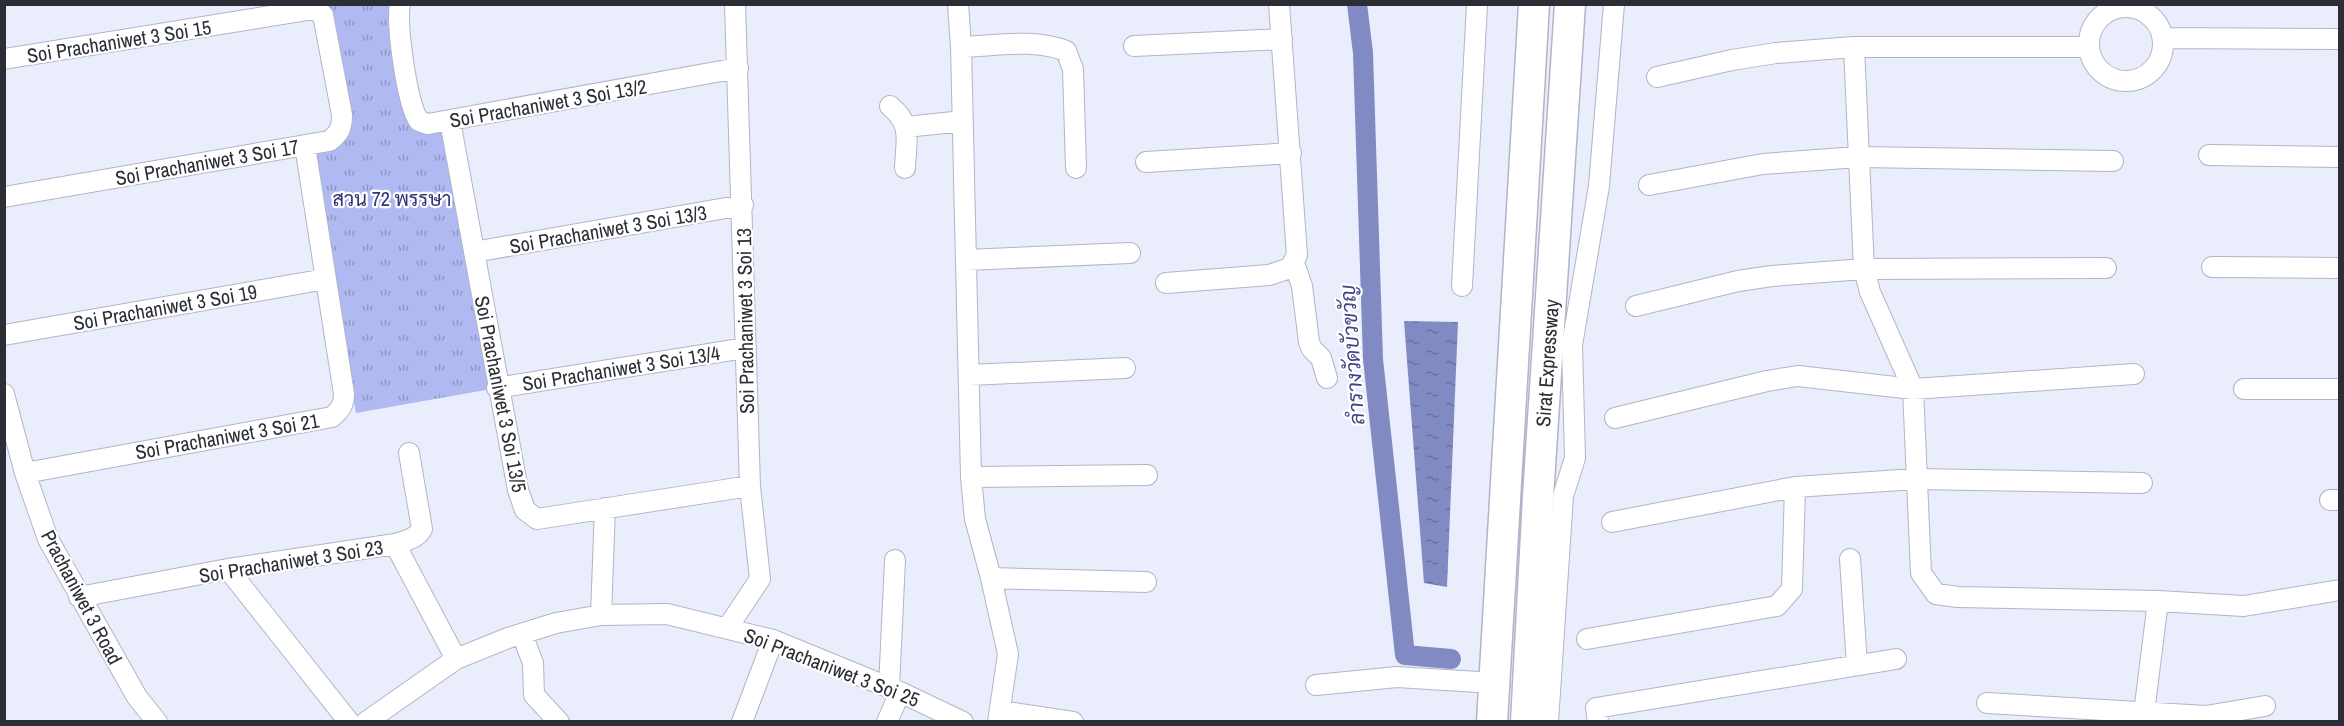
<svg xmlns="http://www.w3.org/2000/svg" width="2344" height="726" font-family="'Archivo Narrow',Sarabun,sans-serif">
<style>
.park{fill:url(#park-tufts)}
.water{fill:url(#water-ripples)}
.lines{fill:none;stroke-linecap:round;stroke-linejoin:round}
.canal{stroke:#828ac3;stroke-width:20}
.minor-casing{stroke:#b1b5c7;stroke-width:22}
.highway-casing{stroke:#b1b5c7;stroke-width:33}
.minor{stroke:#fff;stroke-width:20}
.highway{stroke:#fff;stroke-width:30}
.labels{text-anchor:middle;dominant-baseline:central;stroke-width:4.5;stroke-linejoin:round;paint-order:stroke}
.street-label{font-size:20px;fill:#2d2e35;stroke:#fff}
.park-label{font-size:20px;fill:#323479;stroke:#fff}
.water-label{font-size:21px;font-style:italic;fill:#3e4288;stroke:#fff}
</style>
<defs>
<pattern id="park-tufts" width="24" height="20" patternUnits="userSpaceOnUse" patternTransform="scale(1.5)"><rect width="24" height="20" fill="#b0b9f2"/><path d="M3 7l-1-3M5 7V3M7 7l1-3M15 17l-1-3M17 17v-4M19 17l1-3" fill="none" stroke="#9097c5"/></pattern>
<pattern id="water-ripples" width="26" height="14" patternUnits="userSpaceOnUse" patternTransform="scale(1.5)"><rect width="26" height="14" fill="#828ac3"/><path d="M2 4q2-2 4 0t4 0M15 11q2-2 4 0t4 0" fill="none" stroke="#6b719f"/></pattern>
</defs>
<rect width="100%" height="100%" fill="#eaedfc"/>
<!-- park -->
<path class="park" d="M 327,5 L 394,5 L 413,125 L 453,118 L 497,388 L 356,413 L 309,144 L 347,136 Z"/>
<!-- water -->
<path class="water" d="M 1404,321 L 1458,322 L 1447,587 L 1424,583 Z"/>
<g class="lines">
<!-- canal -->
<path class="canal" d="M 1357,4 L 1363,53 L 1373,359 L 1405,655 L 1451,659"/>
<!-- minor casing -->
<g class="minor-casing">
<path id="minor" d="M 400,4 C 396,25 407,104 419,121 L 428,124 L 738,68
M 958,4 L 961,47 L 971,477 L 975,519 L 991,578 L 1008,654 L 998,722
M2089 44a37 37 0 1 1 74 0a37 37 0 1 1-74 0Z
M 2163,38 L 2340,39
M 1134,46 L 1282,39
M 961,47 C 995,46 1034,38 1066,51 L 1073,69 L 1076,168
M 1854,47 L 1864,269 L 1870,292 L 1913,389 L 1921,573 L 1936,594 L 1958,597 L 2158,601 L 2244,606 L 2340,590
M 4,59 L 314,9 L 323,15 L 342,115 C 342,128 339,134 329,141 L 4,197
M 1657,77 L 1732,60 L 1776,53 L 1854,47 L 2089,47
M 890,106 C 913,125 906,140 905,168
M 450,121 L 518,490 L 525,510 L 537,519 L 750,486
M 906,127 L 963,121
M 2209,155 L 2340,157
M 1146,162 L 1291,153
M 1649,185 L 1763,164 L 1858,157 L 2113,161
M 474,252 L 743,205
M 966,260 L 1130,253
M 1294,263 L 1302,286 L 1309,342 L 1312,349 L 1321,358 L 1327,378
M 2212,267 L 2340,268
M 1166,283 L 1269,275 L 1290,268 L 1297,255 L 1279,4
M 1462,286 L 1477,4
M 1636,306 L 1738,281 L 1772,276 L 1864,269 L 2106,268
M 4,335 L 326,279
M 969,375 L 1125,368
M 497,388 L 745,348
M 2244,389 L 2340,389
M 4,394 L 25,473 L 48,539 L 137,697 L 157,722
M 1615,418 L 1767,381 L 1798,376 L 1913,389 L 2134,374
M 25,473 L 332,417 C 340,410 344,405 344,394 L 305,146
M 971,477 L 1147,475
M 2330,500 L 2340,500
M 1612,522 L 1795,487 L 1916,479 L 2142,483
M 395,544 L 456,659
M 1850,559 L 1857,665
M 228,569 L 349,722
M 991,578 L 1146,582
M 79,597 L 228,569 L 395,544 C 405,541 416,539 422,529 L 409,453
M 601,615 L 605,508
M 728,627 L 760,579 L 750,486 L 735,4
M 522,634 L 533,663 L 534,695 L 559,722
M 1587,639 L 1777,606 L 1792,589 L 1795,487
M 1316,685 L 1397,677 L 1478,682
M 889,688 L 895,560
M 1987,703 L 2206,716 L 2265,706
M 1000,711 L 1073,722
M 2144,713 L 2158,601
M 366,722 L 456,659 L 508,638 L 556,623 L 601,615 L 667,614 L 773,640 L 900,692 L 963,722
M 742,722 L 773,640
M 887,722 L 900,692
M 1548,722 L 1563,496 L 1575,458 L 1572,345 L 1599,186 L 1614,4
M 1598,722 L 1596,708 L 1896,659"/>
</g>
<!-- highway casing -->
<g class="highway-casing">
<path id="highway" d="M 1492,722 L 1534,4
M 1526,722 L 1538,497 L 1570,4"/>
</g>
<!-- minor -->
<use href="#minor" class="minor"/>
<!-- highway -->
<use href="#highway" class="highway"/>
</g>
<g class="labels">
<!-- street labels -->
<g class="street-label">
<text transform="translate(119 41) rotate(-9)">Soi Prachaniwet 3 Soi 15</text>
<text transform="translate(548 103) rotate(-10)">Soi Prachaniwet 3 Soi 13/2</text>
<text transform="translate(207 162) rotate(-10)">Soi Prachaniwet 3 Soi 17</text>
<text transform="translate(608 229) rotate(-10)">Soi Prachaniwet 3 Soi 13/3</text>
<text transform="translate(165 307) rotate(-10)">Soi Prachaniwet 3 Soi 19</text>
<text transform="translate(745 321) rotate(-91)">Soi Prachaniwet 3 Soi 13</text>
<text transform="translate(1547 363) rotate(-86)">Sirat Expressway</text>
<text transform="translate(621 368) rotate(-9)">Soi Prachaniwet 3 Soi 13/4</text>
<text transform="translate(501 394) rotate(79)">Soi Prachaniwet 3 Soi 13/5</text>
<text transform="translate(227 436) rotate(-10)">Soi Prachaniwet 3 Soi 21</text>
<text transform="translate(291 561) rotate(-9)">Soi Prachaniwet 3 Soi 23</text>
<text transform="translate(82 597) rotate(62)">Prachaniwet 3 Road</text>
<text transform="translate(832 667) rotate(21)">Soi Prachaniwet 3 Soi 25</text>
</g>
<!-- park labels -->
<g class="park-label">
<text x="392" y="198">สวน 72 พรรษา</text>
</g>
<!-- water labels -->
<g class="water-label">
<text transform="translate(1352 355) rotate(-94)">ลำรางวัดบัวขวัญ</text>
</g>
</g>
<!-- border -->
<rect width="2344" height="726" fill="none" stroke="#2d2e35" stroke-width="12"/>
</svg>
